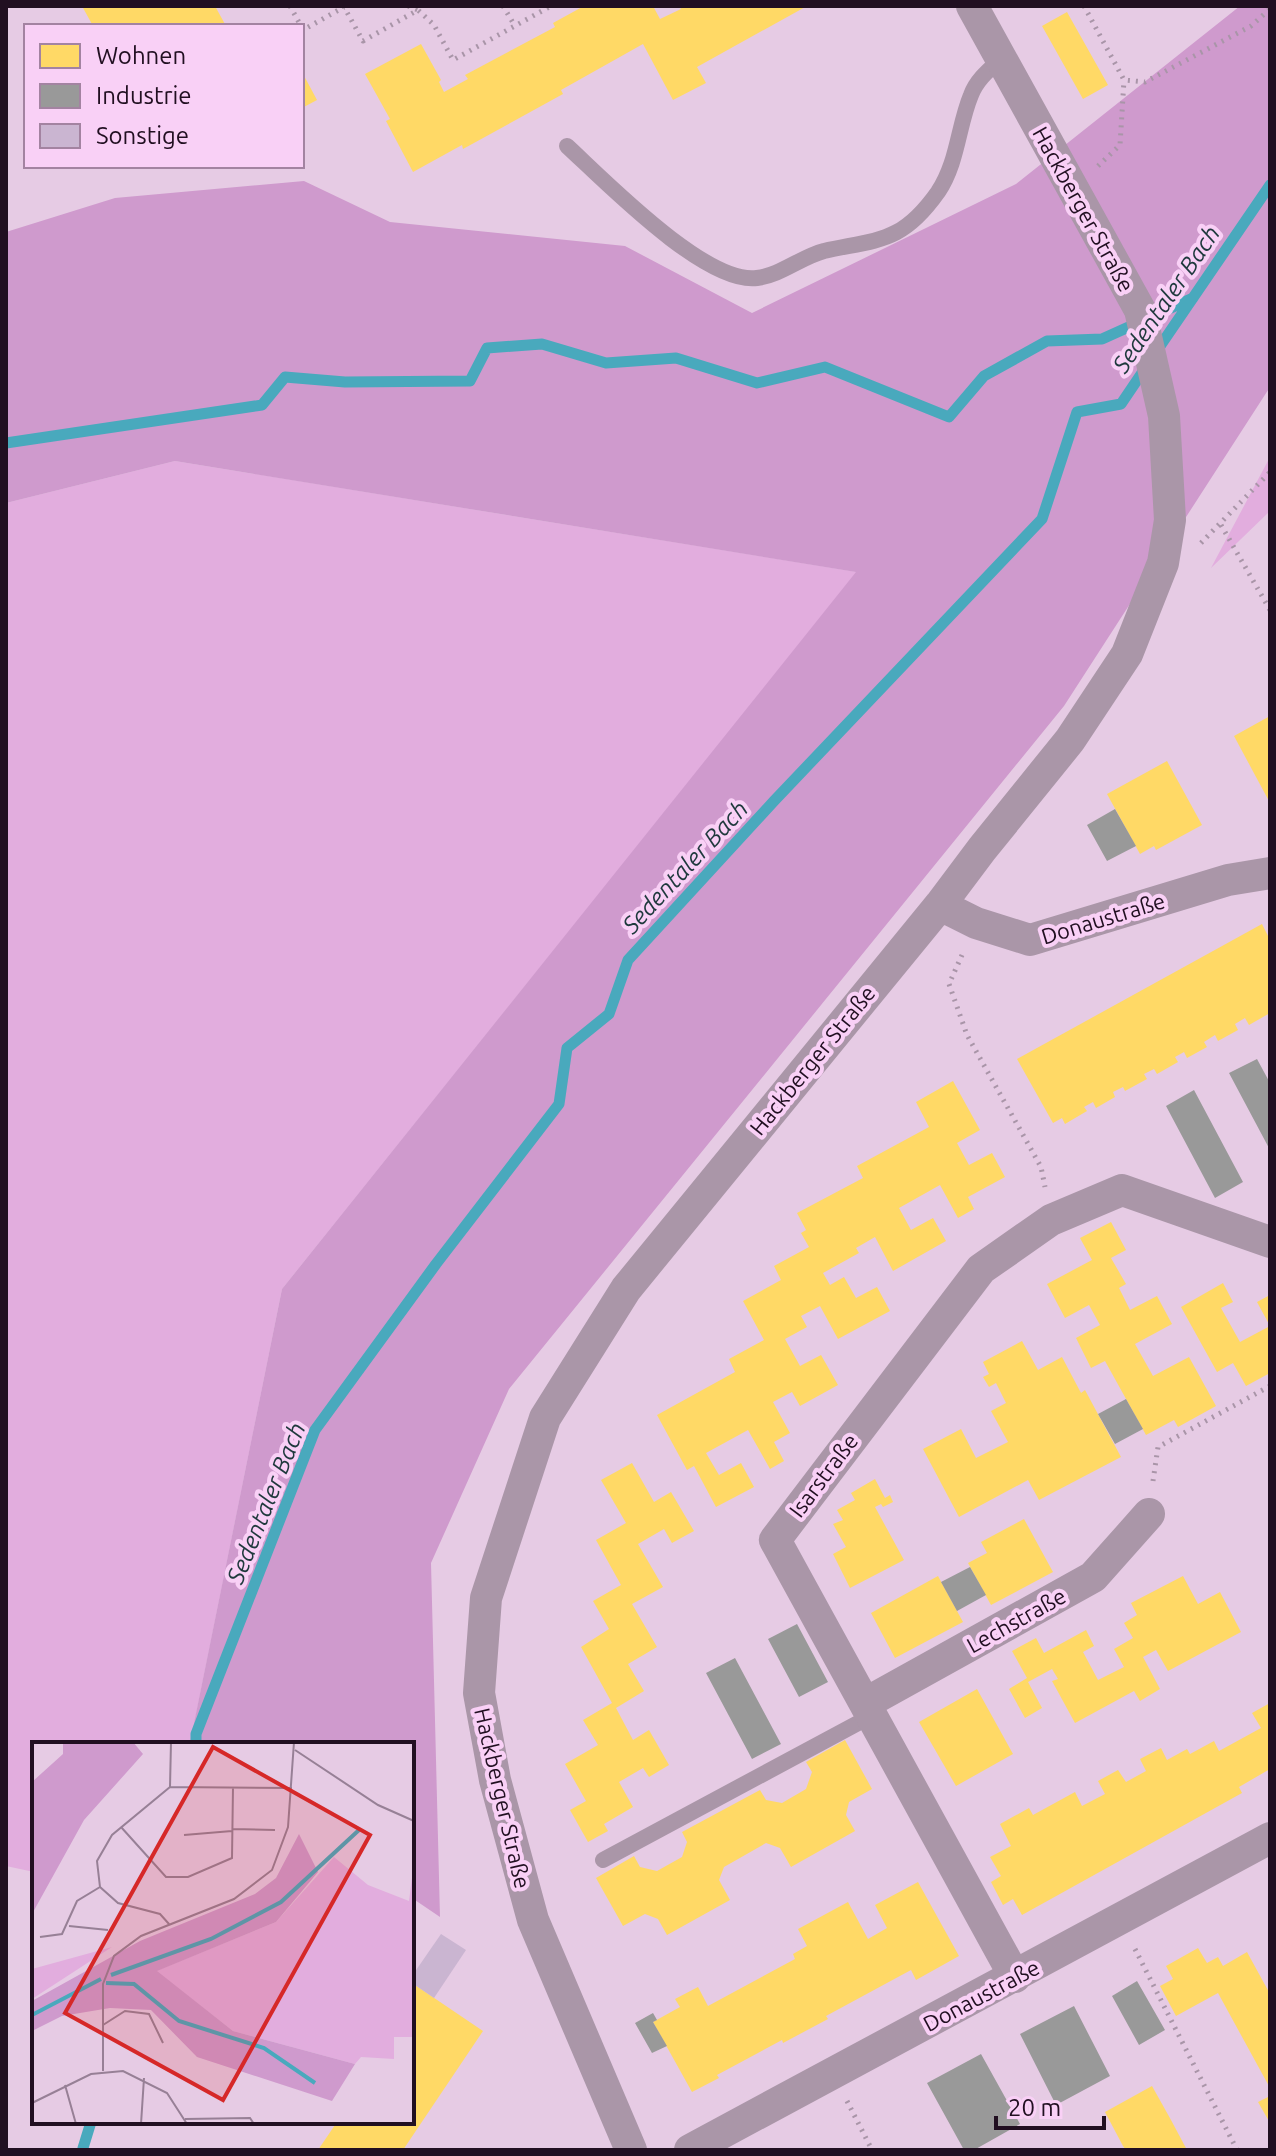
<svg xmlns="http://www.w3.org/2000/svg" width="1276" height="2156" font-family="Ubuntu,sans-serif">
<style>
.green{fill:#e2adde}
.forest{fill:#cf9acd}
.homes{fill:#ffd966}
.industry{fill:#999}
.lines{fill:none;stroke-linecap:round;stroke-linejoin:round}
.stream{stroke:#49a9bd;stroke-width:11}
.building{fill:#cab5d1}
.path{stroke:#a995a8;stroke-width:5;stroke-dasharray:2 6;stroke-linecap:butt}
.service{stroke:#aa96a8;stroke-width:16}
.minor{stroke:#aa96a8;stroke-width:32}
.labels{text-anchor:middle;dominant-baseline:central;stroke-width:8;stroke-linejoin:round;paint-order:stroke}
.street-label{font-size:22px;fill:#210f21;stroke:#f9d0f6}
.water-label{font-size:24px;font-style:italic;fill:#1f393d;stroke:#f9d0f6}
.inset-river{fill:none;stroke:#49a9bd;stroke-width:4}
.inset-road{fill:none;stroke:#978096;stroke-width:2}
.view{fill:#d62828;fill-opacity:0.15;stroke:#d62828;stroke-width:4}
.inset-edge{fill:none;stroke:#210f21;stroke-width:4}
</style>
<rect width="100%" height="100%" fill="#e6cbe4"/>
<!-- green -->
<path class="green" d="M 1270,457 L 1270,511 L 1211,568 Z
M 175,461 L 857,572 L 282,1289 L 190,1744 L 34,1744 L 34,1872 L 6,1866 L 6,503 Z"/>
<!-- forest -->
<path class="forest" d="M 1240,6 L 1270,6 L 1270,387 L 1064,706 L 509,1389 L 431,1563 L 440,1917 L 412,1898 L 412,1744 L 190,1743 L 282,1289 L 856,572 L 175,461 L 6,503 L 6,232 L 115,198 L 304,181 L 390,222 L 625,246 L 752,313 L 1016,184 Z"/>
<!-- homes -->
<path class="homes" d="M 82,6 L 215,6 L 226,26 L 93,26 Z
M 584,6 L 653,6 L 660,19 L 681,9 L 679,6 L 807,6 L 697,67 L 706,83 L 673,100 L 643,44 L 561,90 L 563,94 L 463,149 L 462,145 L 413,172 L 386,121 L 390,119 L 365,74 L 421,44 L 441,80 L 439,82 L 444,92 L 468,79 L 465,75 L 555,27 L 553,23 Z
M 1067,12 L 1108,85 L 1083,99 L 1042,26 Z
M 302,72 L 317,100 L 302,108 Z
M 1270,716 L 1270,803 L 1234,736 Z
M 1167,761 L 1202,825 L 1156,850 L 1154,846 L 1140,854 L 1107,794 Z
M 1262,924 L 1270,940 L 1270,1007 L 1268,1008 L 1270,1013 L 1249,1025 L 1245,1018 L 1235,1024 L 1238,1030 L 1218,1041 L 1215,1035 L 1204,1042 L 1207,1047 L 1187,1058 L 1184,1052 L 1175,1057 L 1178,1062 L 1157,1074 L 1154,1069 L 1144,1074 L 1147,1079 L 1125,1091 L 1123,1087 L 1113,1092 L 1115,1097 L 1096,1108 L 1093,1102 L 1084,1107 L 1087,1111 L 1065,1124 L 1062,1118 L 1053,1123 L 1017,1059 Z
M 953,1081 L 980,1130 L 957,1143 L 969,1165 L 992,1153 L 1005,1177 L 968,1197 L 974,1209 L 958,1218 L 940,1185 L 899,1208 L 911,1230 L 933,1218 L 946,1241 L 893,1271 L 875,1237 L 856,1248 L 859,1253 L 823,1273 L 830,1285 L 844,1277 L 856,1298 L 877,1287 L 890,1311 L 838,1339 L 820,1306 L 801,1316 L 807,1327 L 785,1339 L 800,1366 L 821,1355 L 838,1385 L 800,1406 L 792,1392 L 773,1402 L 790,1433 L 774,1442 L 784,1461 L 770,1469 L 748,1430 L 706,1453 L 719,1475 L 741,1463 L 754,1487 L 716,1507 L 694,1466 L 687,1470 L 657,1415 L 735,1372 L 729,1359 L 764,1340 L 743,1301 L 781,1280 L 774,1266 L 809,1247 L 801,1233 L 806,1230 L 797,1213 L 863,1178 L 857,1166 L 929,1127 L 916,1102 Z
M 1111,1222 L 1126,1250 L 1111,1258 L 1126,1284 L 1119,1288 L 1130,1310 L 1157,1296 L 1172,1324 L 1135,1344 L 1153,1376 L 1189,1357 L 1216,1406 L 1178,1427 L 1174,1420 L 1146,1435 L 1105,1361 L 1091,1368 L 1076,1338 L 1100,1325 L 1089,1305 L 1065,1318 L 1047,1284 L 1092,1260 L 1080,1238 Z
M 1223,1283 L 1233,1302 L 1221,1308 L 1240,1342 L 1270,1326 L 1270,1373 L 1246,1386 L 1233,1363 L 1217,1372 L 1181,1307 Z
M 1270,1295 L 1270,1326 L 1257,1302 Z
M 1022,1341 L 1038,1370 L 1062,1357 L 1081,1393 L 1085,1390 L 1121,1457 L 1039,1500 L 1028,1480 L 959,1517 L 923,1449 L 961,1429 L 976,1458 L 1008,1442 L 991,1411 L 1006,1403 L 996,1383 L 989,1387 L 983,1377 L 989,1374 L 983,1362 Z
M 632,1463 L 654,1502 L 671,1492 L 694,1531 L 672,1543 L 664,1529 L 638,1544 L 663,1587 L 632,1604 L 657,1647 L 628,1664 L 644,1691 L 616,1708 L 633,1740 L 649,1730 L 669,1765 L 649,1777 L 643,1768 L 619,1782 L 633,1807 L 604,1824 L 608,1831 L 588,1842 L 570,1810 L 586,1801 L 565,1764 L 598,1745 L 583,1720 L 612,1703 L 581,1647 L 609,1629 L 593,1601 L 621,1585 L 596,1540 L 626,1523 L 601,1480 Z
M 875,1479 L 885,1498 L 890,1495 L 893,1502 L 883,1507 L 881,1504 L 875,1507 L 904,1560 L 850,1588 L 833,1554 L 846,1547 L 833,1524 L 843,1520 L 837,1510 L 855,1500 L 851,1493 Z
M 1024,1519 L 1053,1572 L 991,1605 L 968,1563 L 987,1553 L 981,1542 Z
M 938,1576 L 963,1622 L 895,1658 L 871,1613 Z
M 1183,1576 L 1198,1604 L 1220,1592 L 1241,1632 L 1168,1671 L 1156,1650 L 1143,1657 L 1160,1689 L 1140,1701 L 1134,1691 L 1075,1723 L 1052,1681 L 1058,1679 L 1052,1669 L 1028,1682 L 1042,1708 L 1025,1718 L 1009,1689 L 1027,1678 L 1012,1651 L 1036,1638 L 1044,1653 L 1086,1630 L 1094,1646 L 1083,1652 L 1098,1680 L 1124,1667 L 1114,1649 L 1133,1638 L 1124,1623 L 1137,1615 L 1131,1603 Z
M 977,1689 L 1013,1754 L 956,1786 L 919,1722 Z
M 1270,1703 L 1270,1769 L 1239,1787 L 1242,1793 L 1022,1915 L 1013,1899 L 1003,1905 L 991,1882 L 1001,1876 L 990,1857 L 1011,1846 L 1000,1824 L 1029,1808 L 1033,1815 L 1075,1792 L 1082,1806 L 1105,1794 L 1098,1781 L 1118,1770 L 1126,1782 L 1146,1771 L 1140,1759 L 1161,1748 L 1167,1760 L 1187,1749 L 1190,1754 L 1214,1741 L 1219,1751 L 1261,1728 L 1252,1713 Z
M 845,1740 L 872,1789 L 849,1802 L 846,1815 L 855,1831 L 791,1867 L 780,1848 L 766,1843 L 724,1867 L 719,1880 L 730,1900 L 667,1935 L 658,1919 L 645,1914 L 623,1926 L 596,1878 L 634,1856 L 640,1867 L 657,1871 L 682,1857 L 687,1842 L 682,1832 L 760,1790 L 766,1800 L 782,1803 L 806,1789 L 812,1772 L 806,1762 Z
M 918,1882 L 959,1956 L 916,1980 L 911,1970 L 826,2016 L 828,2019 L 783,2043 L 782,2040 L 717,2075 L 719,2078 L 692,2092 L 653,2022 L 680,2007 L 675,1999 L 698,1987 L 708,2006 L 795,1959 L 793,1954 L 807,1946 L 798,1929 L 848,1902 L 868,1939 L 887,1928 L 875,1905 Z
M 1198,1948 L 1207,1963 L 1218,1957 L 1223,1966 L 1247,1952 L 1270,1994 L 1270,2088 L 1218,1993 L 1176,2016 L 1160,1986 L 1173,1979 L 1166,1966 Z
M 412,1983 L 483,2031 L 403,2150 L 318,2150 L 337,2122 L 412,2122 Z
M 1152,2086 L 1171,2120 L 1187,2150 L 1126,2150 L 1123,2146 L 1105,2112 Z
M 1270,2096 L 1270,2123 L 1258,2102 Z"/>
<!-- industry -->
<path class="industry" d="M 1115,809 L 1136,846 L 1107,861 L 1087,825 Z
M 1257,1059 L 1270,1083 L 1270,1150 L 1229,1073 Z
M 1194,1090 L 1243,1182 L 1215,1198 L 1166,1106 Z
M 1126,1399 L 1143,1429 L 1115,1444 L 1098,1414 Z
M 970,1567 L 986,1595 L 957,1611 L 941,1582 Z
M 797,1624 L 828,1682 L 799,1697 L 768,1639 Z
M 735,1658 L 781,1744 L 752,1759 L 706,1673 Z
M 1137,1981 L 1165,2030 L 1139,2045 L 1112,1996 Z
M 1074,2006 L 1110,2076 L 1056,2105 L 1020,2034 Z
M 653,2013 L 657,2020 L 653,2022 L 667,2046 L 652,2053 L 635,2023 Z
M 981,2054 L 1020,2124 L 974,2150 L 964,2150 L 927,2083 Z"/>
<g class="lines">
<!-- stream -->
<path class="stream" d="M 1156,352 L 1270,185
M 6,443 L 262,405 L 285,377 L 345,382 L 470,381 L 487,348 L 542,344 L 606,363 L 676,358 L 757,383 L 825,367 L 949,417 L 984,376 L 1047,341 L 1102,339 L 1193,298
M 196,1744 L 196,1734 L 315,1430 L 436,1264 L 559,1104 L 567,1048 L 609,1014 L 628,960 L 774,801 L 1042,519 L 1077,412 L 1121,404 L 1146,367
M 83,2148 L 91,2122"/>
</g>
<!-- building -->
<path class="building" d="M 441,1934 L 466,1950 L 434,1998 L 412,1983 L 412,1976 Z"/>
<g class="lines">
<!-- path -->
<path class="path" d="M 290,6 L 301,26
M 408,6 L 418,10 L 417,6
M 503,6 L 515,26
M 1084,6 L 1124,80 L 1145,82 L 1251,26 L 1270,9
M 302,28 L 303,30 L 344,7 L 363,41 L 418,10 L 434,25 L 453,60 L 551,6
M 1098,166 L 1120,145 L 1124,80
M 1221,525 L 1270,610
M 1201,543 L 1270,472
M 962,955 L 949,984 L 967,1035 L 1041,1167 L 1045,1187
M 1153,1481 L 1158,1447 L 1270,1386
M 1135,1949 L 1237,2150
M 847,2101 L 872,2150"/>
<!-- service -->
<path class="service" d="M 567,146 C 605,181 706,285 757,278 C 781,275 801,257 824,251 C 879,239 902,243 938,192 C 958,162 958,126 971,95 C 977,79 990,69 1002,58
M 603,1860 L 873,1715"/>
<!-- minor -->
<path class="minor" d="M 940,905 L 976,923 L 1030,940 L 1228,880 L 1270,873
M 866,1703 L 1093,1577 L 1149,1514
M 1015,1977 L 775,1540 L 981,1269 L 1051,1220 L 1122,1190 L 1270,1242
M 631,2150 L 533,1920 L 495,1780 L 479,1693 L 486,1598 L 545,1418 L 626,1289 L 940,905 L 982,849 L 1070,740 L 1127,654 L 1163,563 L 1170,520 L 1164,416 L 1140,310 L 972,6
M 690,2150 L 1270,1838"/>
</g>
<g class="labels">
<!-- street labels -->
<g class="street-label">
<text transform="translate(1084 209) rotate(61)">Hackberger Straße</text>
<text transform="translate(1103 918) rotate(-17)">Donaustraße</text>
<text transform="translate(812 1060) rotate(-51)">Hackberger Straße</text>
<text transform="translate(823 1475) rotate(-53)">Isarstraße</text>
<text transform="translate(1016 1620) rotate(-29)">Lechstraße</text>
<text transform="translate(503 1798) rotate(77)">Hackberger Straße</text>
<text transform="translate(981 1995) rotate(-28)">Donaustraße</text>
</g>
<!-- water labels -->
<g class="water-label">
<text transform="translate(1166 299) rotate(-56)">Sedentaler Bach</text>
<text transform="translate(685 867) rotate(-47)">Sedentaler Bach</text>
<text transform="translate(266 1503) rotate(-68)">Sedentaler Bach</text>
</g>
</g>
<!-- overview -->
<g transform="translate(32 1742)">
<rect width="382" height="382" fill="#e6cbe4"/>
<path d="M 302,115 L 336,143 L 377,159 L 382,120 L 382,295 L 362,295 L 362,317 L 329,315 L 323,322 L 201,289 L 124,229 L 244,180 ZM 80,205 L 0,257 L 0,227 Z" fill="#e2adde"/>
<path d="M 31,0 L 101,0 L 111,12 L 52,78 L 0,172 L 0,40 L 31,12 ZM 267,92 L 286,130 L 244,180 L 125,229 L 201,289 L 323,322 L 300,359 L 165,315 L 119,268 L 78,266 L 30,274 L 0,289 L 0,259 L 108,199 L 223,152 L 244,136 Z" fill="#cf9acd"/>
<path class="inset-river" d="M 79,233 L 179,197 L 249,160 L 327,88M 74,241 L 102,242 L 147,279 L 232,306 L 283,341M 0,273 L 69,237"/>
<path class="inset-road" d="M 263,8 L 346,63 L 382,79M 138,45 L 139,0M 89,85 L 134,135 L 156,135 L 200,116 L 201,45M 200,87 L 243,88M 152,93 L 200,89M 137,182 L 128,172 L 86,161 L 68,145 L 65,119 L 80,93 L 138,45 L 260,46M 37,184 L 76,188M 8,195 L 30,192 L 45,159 L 68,145M 71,283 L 93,269 L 117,272 L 131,301M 71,329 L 71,242 L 82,214 L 109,194 L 202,157 L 240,128 L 256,85 L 262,0M 33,343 L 44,382M 0,361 L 59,332 L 91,329 L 135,351 L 155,382M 153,377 L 218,376 L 222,382M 109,382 L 112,336"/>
<path class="view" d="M 181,5 L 338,93 L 191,358 L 33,271 Z"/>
<rect width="382" height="382" class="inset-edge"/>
</g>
<!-- border -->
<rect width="1276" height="2156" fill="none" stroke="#210f21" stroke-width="16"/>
<!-- legend -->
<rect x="24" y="24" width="280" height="144" fill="#f9d0f6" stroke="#a383a1" stroke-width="2"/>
<rect x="40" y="44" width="40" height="24" fill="#ffd966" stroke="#a383a1" stroke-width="2"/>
<text x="96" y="64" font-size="24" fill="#210f21">Wohnen</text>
<rect x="40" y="84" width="40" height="24" fill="#999999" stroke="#a383a1" stroke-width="2"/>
<text x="96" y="104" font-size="24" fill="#210f21">Industrie</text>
<rect x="40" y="124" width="40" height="24" fill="#cab5d1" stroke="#a383a1" stroke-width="2"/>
<text x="96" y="144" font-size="24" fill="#210f21">Sonstige</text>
<!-- scale -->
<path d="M996 2116v12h108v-12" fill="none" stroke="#210f21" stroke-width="4"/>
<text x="1008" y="2116" font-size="24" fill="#210f21" stroke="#f9d0f6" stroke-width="6" paint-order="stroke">20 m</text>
</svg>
